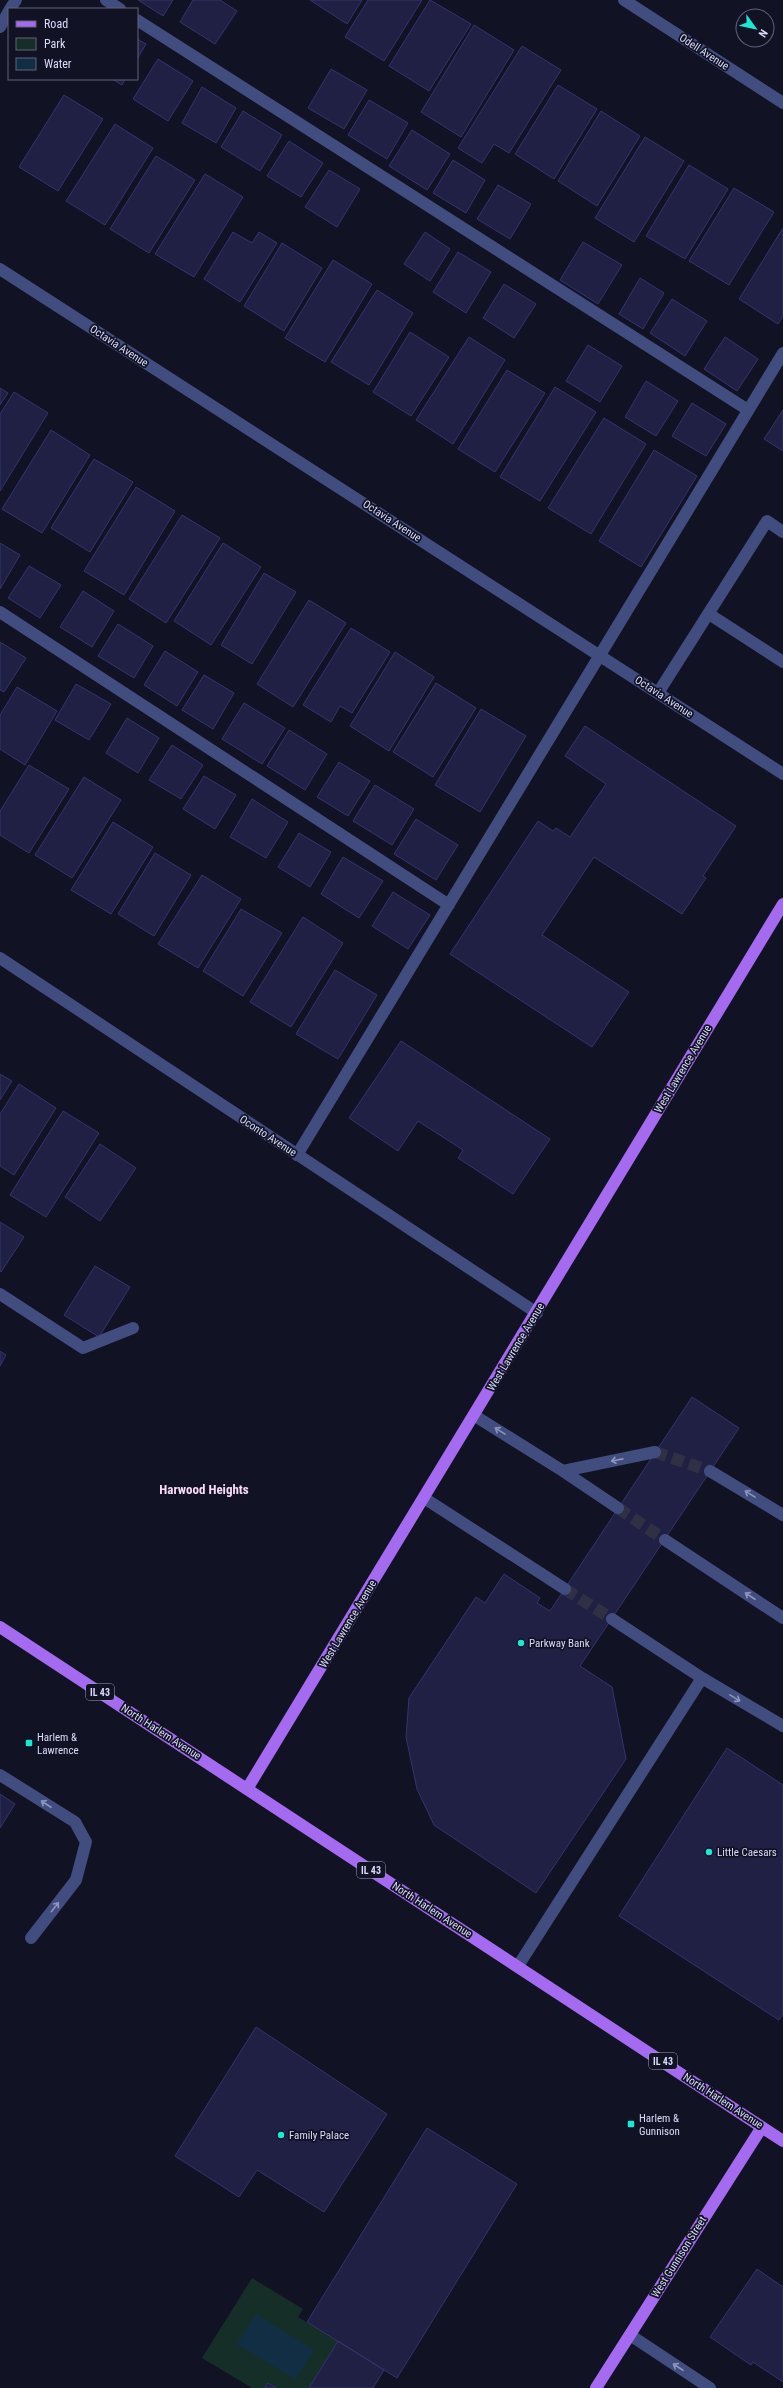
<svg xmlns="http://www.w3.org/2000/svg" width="783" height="2388" font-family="'Roboto Condensed',sans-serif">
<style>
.green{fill:#152e28}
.water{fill:#122e44}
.building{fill:#202044;stroke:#34346e}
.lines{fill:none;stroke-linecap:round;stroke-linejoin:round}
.minor-tunnel{stroke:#303045;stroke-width:12;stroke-dasharray:12 6;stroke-linecap:butt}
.minor{stroke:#414c7f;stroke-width:12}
.major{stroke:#a46bf0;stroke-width:12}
.oneway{stroke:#8d94bd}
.poi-dot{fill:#19e8d3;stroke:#121225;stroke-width:1.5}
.labels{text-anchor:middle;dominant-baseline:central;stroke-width:3.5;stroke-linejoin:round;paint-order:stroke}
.shield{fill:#121225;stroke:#9d9fbb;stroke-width:1}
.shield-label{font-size:10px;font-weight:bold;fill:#d9dcfb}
.street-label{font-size:11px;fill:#d9dcfb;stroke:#121225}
.poi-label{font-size:11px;fill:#d9dcfb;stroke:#121225;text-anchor:start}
.quarter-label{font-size:13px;font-weight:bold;fill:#fbdbf6;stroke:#121225}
</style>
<rect width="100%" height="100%" fill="#121225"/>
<!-- green -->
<path class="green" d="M 252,2278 L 303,2309 L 298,2317 L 338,2341 L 309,2388 L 252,2388 L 202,2358 Z"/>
<!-- water -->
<path class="water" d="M 256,2314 L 314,2350 L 295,2379 L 237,2344 Z"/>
<!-- building -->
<path class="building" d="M 138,0 L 173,0 L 163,16 Z
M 193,0 L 220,0 L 237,11 L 215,44 L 180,22 Z
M 310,0 L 362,0 L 347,24 Z
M 368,0 L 422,0 L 384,61 L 345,37 Z
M 430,0 L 471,24 L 429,91 L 389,66 Z
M 474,25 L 514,50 L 461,137 L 421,112 Z
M 137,39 L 146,44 L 137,59 Z
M 522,46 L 561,70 L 509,153 L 494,144 L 482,163 L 458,148 Z
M 158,59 L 193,81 L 168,121 L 133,99 Z
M 331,69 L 367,90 L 344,129 L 308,108 Z
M 112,79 L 125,79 L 122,85 Z
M 558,85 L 597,109 L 554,179 L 515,154 Z
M 202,87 L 236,108 L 216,143 L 182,123 Z
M 64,95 L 103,119 L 58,191 L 19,167 Z
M 369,100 L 408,123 L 387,159 L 348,135 Z
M 243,111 L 282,135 L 260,171 L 221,147 Z
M 601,111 L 640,136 L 597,206 L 558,181 Z
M 115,124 L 153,148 L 105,225 L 66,201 Z
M 412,130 L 450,154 L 427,190 L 389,166 Z
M 645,137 L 684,161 L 634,242 L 595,218 Z
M 289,141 L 323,163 L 301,197 L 267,176 Z
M 156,156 L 195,180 L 149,253 L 110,229 Z
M 453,160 L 485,180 L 466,213 L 433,193 Z
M 689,165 L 728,189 L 685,259 L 646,236 Z
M 329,170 L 360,189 L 337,227 L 305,207 Z
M 205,174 L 243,197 L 194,277 L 155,254 Z
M 498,185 L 531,204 L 510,239 L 477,219 Z
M 734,188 L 774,212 L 729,285 L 689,261 Z
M 783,228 L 783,316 L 778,324 L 739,299 Z
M 233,232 L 252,243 L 259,232 L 277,243 L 240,302 L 204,279 Z
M 425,232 L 450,249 L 430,281 L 404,264 Z
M 583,242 L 622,265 L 598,304 L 560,280 Z
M 282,243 L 322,268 L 284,331 L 244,306 Z
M 458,252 L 491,272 L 466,313 L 433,292 Z
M 333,260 L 372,284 L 325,362 L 285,338 Z
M 640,278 L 664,293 L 643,329 L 619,314 Z
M 504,284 L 536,304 L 514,338 L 483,318 Z
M 377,290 L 413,313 L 369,385 L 331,362 Z
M 672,299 L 707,321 L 685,356 L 650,333 Z
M 410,332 L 449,357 L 411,416 L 373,392 Z
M 469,337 L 505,360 L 453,444 L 416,420 Z
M 725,337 L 758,359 L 737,391 L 704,369 Z
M 588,345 L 622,366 L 600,402 L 566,381 Z
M 507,370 L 545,393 L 495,472 L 458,449 Z
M 646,381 L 678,401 L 656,436 L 625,417 Z
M 555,387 L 596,412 L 540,501 L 500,477 Z
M 0,388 L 8,393 L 0,405 Z
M 14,392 L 48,413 L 0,491 L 0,414 Z
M 692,403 L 726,424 L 706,456 L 672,436 Z
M 783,410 L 783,451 L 764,439 Z
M 604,418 L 646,444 L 591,534 L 548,508 Z
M 51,430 L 90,455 L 42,533 L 2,509 Z
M 654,450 L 697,476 L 641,567 L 599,541 Z
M 94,459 L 133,482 L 90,552 L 51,528 Z
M 136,487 L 175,511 L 124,595 L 84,571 Z
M 182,515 L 220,538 L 166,623 L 129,599 Z
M 0,543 L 20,555 L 0,589 Z
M 223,543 L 261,567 L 211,645 L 174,621 Z
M 29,566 L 61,585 L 40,618 L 8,598 Z
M 264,573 L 296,592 L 252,664 L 221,645 Z
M 83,591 L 114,611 L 92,647 L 60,627 Z
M 309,600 L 346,623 L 293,707 L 257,684 Z
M 118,624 L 153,646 L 134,678 L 98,656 Z
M 351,628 L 390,652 L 352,713 L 340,706 L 331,722 L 303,705 Z
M 0,642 L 26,658 L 4,692 L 0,690 Z
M 165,651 L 198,672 L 177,706 L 144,685 Z
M 395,652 L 434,677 L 389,751 L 350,726 Z
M 204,675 L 234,693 L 213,729 L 182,710 Z
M 436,683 L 476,708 L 433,777 L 393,752 Z
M 76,684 L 111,704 L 89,740 L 55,720 Z
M 17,687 L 57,711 L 25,765 L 0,749 L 0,715 Z
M 244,703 L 285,728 L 262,764 L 222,739 Z
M 481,709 L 526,736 L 480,812 L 435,785 Z
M 127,718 L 159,738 L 138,773 L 106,753 Z
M 585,726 L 736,826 L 703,876 L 706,878 L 682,914 L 594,857 L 542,935 L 629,992 L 592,1047 L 450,954 L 538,821 L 553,831 L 556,828 L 570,837 L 606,784 L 565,756 Z
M 289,730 L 327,754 L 305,790 L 267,766 Z
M 172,745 L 203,765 L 181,799 L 149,780 Z
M 339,762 L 370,781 L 348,816 L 317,797 Z
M 29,765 L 69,789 L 29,853 L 0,835 L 0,811 Z
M 204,776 L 236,795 L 215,829 L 183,809 Z
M 84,777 L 121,800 L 72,878 L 35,855 Z
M 375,785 L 414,809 L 392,845 L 353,821 Z
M 252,799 L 288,822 L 266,858 L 230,837 Z
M 416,819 L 458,845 L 436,880 L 394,854 Z
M 113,822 L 153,847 L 111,914 L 71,890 Z
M 299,833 L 331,852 L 310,887 L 278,867 Z
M 155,853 L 191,875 L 154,936 L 118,914 Z
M 343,857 L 383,881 L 359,918 L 321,894 Z
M 202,875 L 241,899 L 198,968 L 158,944 Z
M 393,892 L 430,915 L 408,949 L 372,926 Z
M 241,909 L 282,933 L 243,996 L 203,971 Z
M 303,917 L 343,943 L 291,1027 L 250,1002 Z
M 335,970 L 377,995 L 338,1059 L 296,1034 Z
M 401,1041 L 550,1139 L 513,1194 L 458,1158 L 463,1150 L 418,1121 L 398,1151 L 349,1118 Z
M 0,1074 L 12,1081 L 0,1100 Z
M 19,1084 L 56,1108 L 14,1175 L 0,1166 L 0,1114 Z
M 63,1111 L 99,1133 L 46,1217 L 10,1195 Z
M 100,1144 L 136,1168 L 100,1221 L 65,1197 Z
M 0,1222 L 24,1237 L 1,1272 L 0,1271 Z
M 95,1266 L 130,1287 L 99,1337 L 64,1315 Z
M 0,1351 L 6,1355 L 0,1366 Z
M 692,1397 L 739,1428 L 580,1666 L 612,1687 L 626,1759 L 536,1893 L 434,1825 L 417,1789 L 406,1737 L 409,1698 L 476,1597 L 485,1603 L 504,1574 L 540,1598 L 537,1603 L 550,1611 Z
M 727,1748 L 783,1785 L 783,2014 L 779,2020 L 619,1916 Z
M 0,1794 L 15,1804 L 0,1828 Z
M 256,2027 L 387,2114 L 324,2212 L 257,2170 L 239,2197 L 175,2156 Z
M 427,2128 L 517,2184 L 397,2378 L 307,2322 Z
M 757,2269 L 783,2287 L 783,2382 L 753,2362 L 751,2365 L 710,2337 Z
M 338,2341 L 384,2370 L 373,2388 L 309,2388 Z
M 268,2383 L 276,2388 L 265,2388 Z"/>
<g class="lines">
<!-- minor-tunnel -->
<path class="minor-tunnel" d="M 655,1452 L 710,1471
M 618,1508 L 665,1540
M 565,1589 L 612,1619"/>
<!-- minor -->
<path class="minor" d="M 106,0 L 120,9
M 624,0 L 783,103
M 10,9 L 16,0
M 137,20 L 748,410
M 0,27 L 9,11
M 0,269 L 783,774
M 0,612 L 449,905
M 709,614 L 783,662
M 658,693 L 767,521 L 783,532
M 0,958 L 537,1313
M 297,1155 L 783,353
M 0,1294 L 83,1348 L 133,1328
M 475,1416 L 563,1471 L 655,1452
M 563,1471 L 618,1508
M 710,1471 L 783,1515
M 424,1498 L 565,1589
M 665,1540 L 783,1618
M 612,1619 L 702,1678 L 783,1726
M 0,1775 L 75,1822 L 86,1842 L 76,1880 L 31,1938
M 518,1966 L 702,1678
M 630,2335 L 710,2388"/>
<!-- major -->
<path class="major" d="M 0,1627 L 783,2141
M 247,1789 L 783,904
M 596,2388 L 762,2127"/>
</g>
<!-- one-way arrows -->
<defs><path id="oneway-shaft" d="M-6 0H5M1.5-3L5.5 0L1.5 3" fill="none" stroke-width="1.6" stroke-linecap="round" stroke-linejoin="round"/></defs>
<g class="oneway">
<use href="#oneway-shaft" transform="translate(500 1431) rotate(-148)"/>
<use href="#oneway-shaft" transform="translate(617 1460) rotate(169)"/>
<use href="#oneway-shaft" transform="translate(750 1494) rotate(-148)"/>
<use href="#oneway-shaft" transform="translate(750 1596) rotate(-147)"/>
<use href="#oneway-shaft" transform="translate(735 1698) rotate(31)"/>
<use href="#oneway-shaft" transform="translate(46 1804) rotate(-147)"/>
<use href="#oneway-shaft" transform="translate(55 1907) rotate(-52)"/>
<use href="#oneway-shaft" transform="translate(678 2367) rotate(-147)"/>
</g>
<!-- markers -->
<g class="poi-dot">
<circle cx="521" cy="1643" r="4"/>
<rect x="25" y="1739" width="8" height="8" rx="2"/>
<circle cx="709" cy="1852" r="4"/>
<rect x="627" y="2120" width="8" height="8" rx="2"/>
<circle cx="281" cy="2135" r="4"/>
</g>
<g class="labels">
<!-- shield labels -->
<g class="shield">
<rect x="86" y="1684" width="28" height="16" rx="3"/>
<rect x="357" y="1862" width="28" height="16" rx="3"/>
<rect x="649" y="2053" width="28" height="16" rx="3"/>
</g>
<g class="shield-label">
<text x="100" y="1692">IL 43</text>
<text x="371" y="1870">IL 43</text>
<text x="663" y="2061">IL 43</text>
</g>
<!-- street labels -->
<g class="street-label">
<text transform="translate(704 52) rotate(33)">Odell Avenue</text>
<text transform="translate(119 346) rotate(33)">Octavia Avenue</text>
<text transform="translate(392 521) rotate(33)">Octavia Avenue</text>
<text transform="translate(664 697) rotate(33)">Octavia Avenue</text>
<text transform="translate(683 1069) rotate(-59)">West Lawrence Avenue</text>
<text transform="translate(268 1136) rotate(33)">Oconto Avenue</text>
<text transform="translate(516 1347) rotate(-59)">West Lawrence Avenue</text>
<text transform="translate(348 1624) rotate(-59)">West Lawrence Avenue</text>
<text transform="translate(161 1732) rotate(33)">North Harlem Avenue</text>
<text transform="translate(432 1910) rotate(33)">North Harlem Avenue</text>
<text transform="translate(723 2101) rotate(33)">North Harlem Avenue</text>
<text transform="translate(679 2257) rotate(-58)">West Gunnison Street</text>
</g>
<!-- poi labels -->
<g class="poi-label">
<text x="529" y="1643">Parkway Bank</text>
<text x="37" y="1737">Harlem &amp;<tspan x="37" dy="13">Lawrence</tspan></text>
<text x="717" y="1852">Little Caesars</text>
<text x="639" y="2118">Harlem &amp;<tspan x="639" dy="13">Gunnison</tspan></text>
<text x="289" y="2135">Family Palace</text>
</g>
<!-- quarter labels -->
<g class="quarter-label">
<text x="204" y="1489">Harwood Heights</text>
</g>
</g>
<!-- legend -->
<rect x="8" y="8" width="130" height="72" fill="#121225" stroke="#62637b"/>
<rect x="16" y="21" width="20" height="6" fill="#a46bf0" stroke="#62637b"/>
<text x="44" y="28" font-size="12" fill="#d9dcfb">Road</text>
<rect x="16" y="38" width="20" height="12" fill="#152e28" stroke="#62637b"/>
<text x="44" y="48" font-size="12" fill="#d9dcfb">Park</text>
<rect x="16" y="58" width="20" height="12" fill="#122e44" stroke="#62637b"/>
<text x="44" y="68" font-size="12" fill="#d9dcfb">Water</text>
<!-- north arrow -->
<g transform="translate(755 28) rotate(123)"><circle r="19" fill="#121225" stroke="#62637b"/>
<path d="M0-3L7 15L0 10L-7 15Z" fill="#19e8d3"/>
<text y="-6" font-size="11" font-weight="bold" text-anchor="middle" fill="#d9dcfb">N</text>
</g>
</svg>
